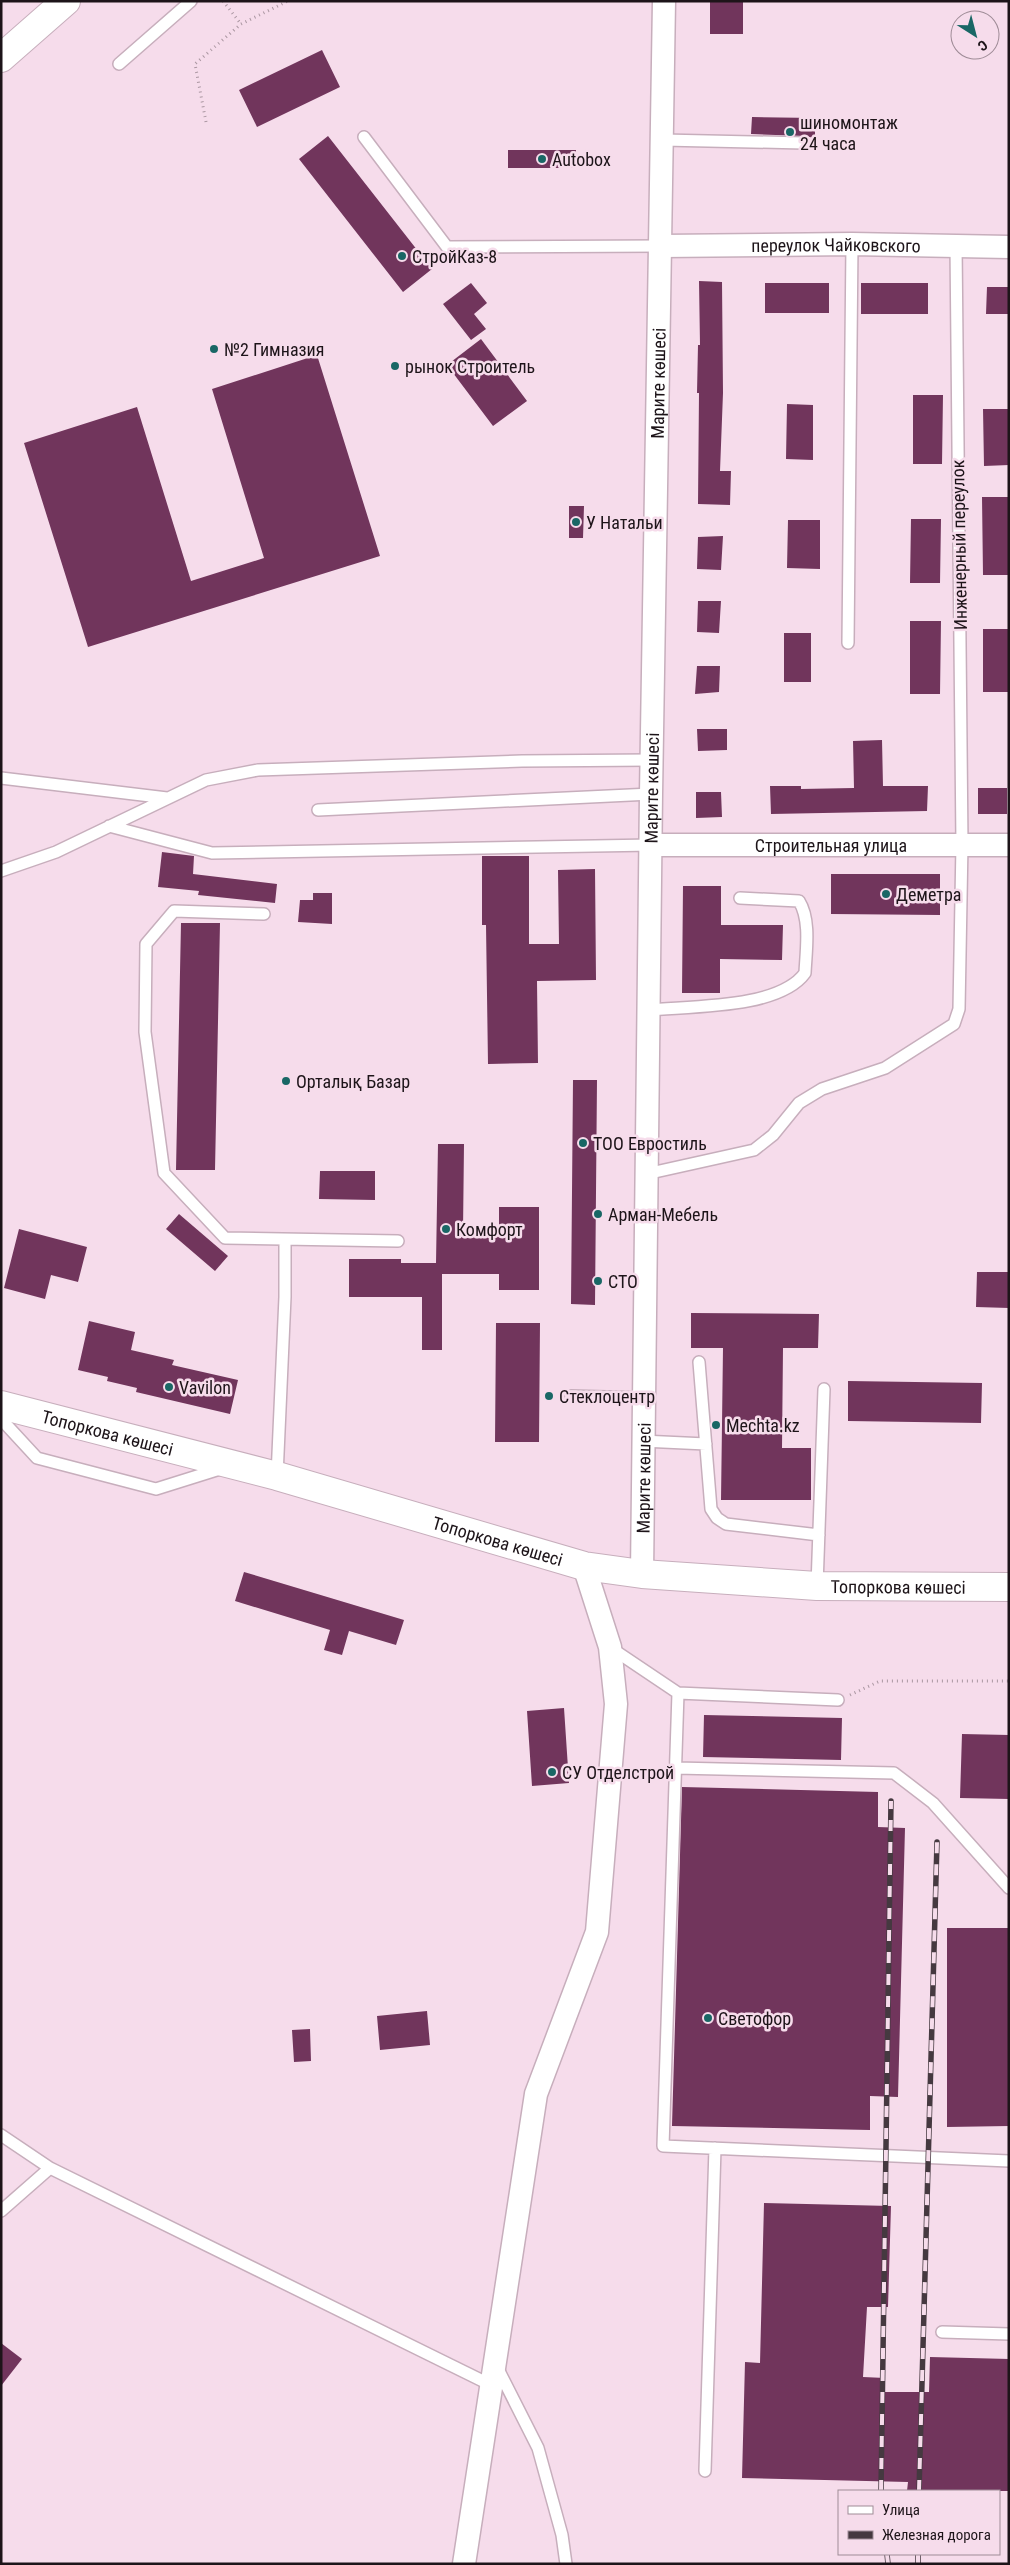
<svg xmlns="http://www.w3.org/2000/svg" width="1010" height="2565" font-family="'Roboto Condensed',sans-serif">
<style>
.building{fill:#71355c}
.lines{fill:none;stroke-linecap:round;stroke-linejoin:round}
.lane-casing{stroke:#c7aebc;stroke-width:14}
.street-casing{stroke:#c7aebc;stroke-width:25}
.secondary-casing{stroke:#c7aebc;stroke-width:30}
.highway-casing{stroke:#c7aebc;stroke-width:30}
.path{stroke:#ab97a2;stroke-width:3;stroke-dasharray:1 4;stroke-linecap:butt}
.lane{stroke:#fff;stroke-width:11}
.street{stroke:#fff;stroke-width:22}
.secondary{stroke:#fff;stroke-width:28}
.highway{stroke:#fff;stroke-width:28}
.rail-casing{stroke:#453940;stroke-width:5.5}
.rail{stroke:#f6dceb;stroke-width:4;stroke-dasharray:11;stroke-linecap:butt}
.poi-dot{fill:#196765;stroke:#f6dceb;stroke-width:2}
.labels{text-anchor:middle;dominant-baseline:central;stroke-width:5;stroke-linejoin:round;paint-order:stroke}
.poi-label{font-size:18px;fill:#1d1419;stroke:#f6dceb;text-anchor:start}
.street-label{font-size:18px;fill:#1d1419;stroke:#f6dceb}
</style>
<rect width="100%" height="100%" fill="#f6dceb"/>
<!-- building -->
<path class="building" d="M 710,1 L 743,1 L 743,34 L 710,34 Z
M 322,50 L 340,87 L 257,127 L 239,90 Z
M 752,117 L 815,118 L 815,138 L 804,136 L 751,134 Z
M 328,136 L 432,269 L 403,292 L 299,159 Z
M 508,150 L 576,150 L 576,168 L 508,168 Z
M 699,281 L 722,282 L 723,393 L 720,471 L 731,471 L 730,505 L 698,504 L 699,393 L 697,393 L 698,345 L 700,345 Z
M 471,283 L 487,303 L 474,314 L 486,329 L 471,340 L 443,304 Z
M 765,283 L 829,283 L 829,313 L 765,313 Z
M 861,283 L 928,283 L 928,314 L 861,314 Z
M 987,287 L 1009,287 L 1009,314 L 986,314 Z
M 481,339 L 527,401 L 493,426 L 447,365 Z
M 317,355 L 380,556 L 88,647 L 24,443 L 137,407 L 191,581 L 264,558 L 212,389 Z
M 913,395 L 943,395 L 942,464 L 913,464 Z
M 787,404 L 813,405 L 813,460 L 786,459 Z
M 983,409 L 1009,409 L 1009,465 L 984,466 Z
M 982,497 L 1009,497 L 1009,575 L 983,575 Z
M 569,506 L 584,506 L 583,538 L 569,538 Z
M 911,519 L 941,519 L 940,583 L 910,583 Z
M 788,520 L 820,520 L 820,569 L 787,568 Z
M 723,536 L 721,570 L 697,569 L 698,537 Z
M 698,601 L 721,601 L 719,633 L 697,632 Z
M 910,621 L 941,621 L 940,694 L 910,694 Z
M 983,629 L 1009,629 L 1009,692 L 983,692 Z
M 784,633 L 811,633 L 811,682 L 784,682 Z
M 697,666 L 720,666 L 719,692 L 695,694 Z
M 697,729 L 727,729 L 727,750 L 698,751 Z
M 882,740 L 883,786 L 928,786 L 927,811 L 771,814 L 770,786 L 801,786 L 801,789 L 854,788 L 853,741 Z
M 978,788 L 1007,788 L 1007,814 L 978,814 Z
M 696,792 L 721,792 L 722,817 L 696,818 Z
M 162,852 L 194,856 L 193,874 L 277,884 L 275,903 L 198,895 L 199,891 L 158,887 Z
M 482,856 L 529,856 L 529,944 L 559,944 L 558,870 L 595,869 L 596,980 L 537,981 L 538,1063 L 488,1064 L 486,925 L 482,925 Z
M 831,874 L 940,874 L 940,915 L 831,914 Z
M 683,886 L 721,886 L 721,925 L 783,925 L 782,960 L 720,959 L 720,993 L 682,993 Z
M 313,893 L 332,893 L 332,924 L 298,922 L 300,900 L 313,900 Z
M 181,923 L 220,923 L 215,1170 L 176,1170 Z
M 573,1080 L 597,1080 L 595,1305 L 571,1304 Z
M 438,1144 L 464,1144 L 463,1231 L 499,1231 L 499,1207 L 539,1207 L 539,1290 L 499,1290 L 499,1274 L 442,1274 L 442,1350 L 422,1350 L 422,1297 L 349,1297 L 349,1259 L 401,1259 L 401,1263 L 436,1263 Z
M 320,1171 L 375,1171 L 375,1200 L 319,1199 Z
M 179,1214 L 228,1256 L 215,1271 L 166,1229 Z
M 19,1229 L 87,1247 L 78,1282 L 51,1275 L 45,1299 L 4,1288 Z
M 977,1272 L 1009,1272 L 1009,1308 L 976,1307 Z
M 691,1313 L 819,1314 L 818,1348 L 783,1348 L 782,1448 L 811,1448 L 811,1500 L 721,1500 L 723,1348 L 691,1348 Z
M 89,1321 L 135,1332 L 131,1350 L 174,1360 L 172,1365 L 238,1380 L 230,1414 L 136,1392 L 137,1388 L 107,1381 L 108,1377 L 78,1370 Z
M 496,1323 L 540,1323 L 539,1442 L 495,1442 Z
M 848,1381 L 982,1383 L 981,1423 L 848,1421 Z
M 244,1572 L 404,1620 L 396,1645 L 349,1631 L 342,1655 L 324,1650 L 330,1630 L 235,1601 Z
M 564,1708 L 569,1783 L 532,1786 L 527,1711 Z
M 704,1715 L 842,1718 L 841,1760 L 703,1757 Z
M 962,1734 L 1009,1735 L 1009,1799 L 960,1798 Z
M 682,1787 L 878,1792 L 878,1827 L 905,1828 L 898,2097 L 870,2096 L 870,2130 L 672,2126 Z
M 947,1928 L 1009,1928 L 1009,2126 L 947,2127 Z
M 427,2011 L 430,2045 L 380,2050 L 377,2016 Z
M 310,2029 L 311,2061 L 294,2062 L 292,2030 Z
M 764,2203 L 891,2206 L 888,2307 L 867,2307 L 863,2377 L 885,2378 L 885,2392 L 929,2392 L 930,2357 L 1009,2359 L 1009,2491 L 907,2491 L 908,2482 L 742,2478 L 745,2362 L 760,2363 Z
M 1,2343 L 22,2359 L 1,2386 Z"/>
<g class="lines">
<!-- lane casing -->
<g class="lane-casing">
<path id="lane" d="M 119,64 L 191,1
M 364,137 L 447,247 L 662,246
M 663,140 L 804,143
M 848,643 L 852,244
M 1,778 L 167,798
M 318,810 L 651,794
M 109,826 L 212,853 L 652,845
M 1,871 L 56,852 L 206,780 L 258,770 L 522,761 L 651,760
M 264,914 L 174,911 L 146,944 L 145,1032 L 164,1173 L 225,1238 L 398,1241
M 649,1010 C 690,1006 779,1009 805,973 C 806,951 811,920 799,901 L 740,898
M 646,1174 L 754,1150 L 773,1135 L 799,1103 L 822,1089 L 885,1068 L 954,1024 L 959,1009 L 962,844 L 956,245
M 699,1362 L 711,1509 L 717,1518 L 726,1524 L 819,1535
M 571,1396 L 642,1398
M 1,1419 L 37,1458 L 156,1489 L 223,1468
M 642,1441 L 706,1444
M 277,1476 L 285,1297 L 285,1240
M 817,1586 L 824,1389
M 611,1648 L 678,1693 L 838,1700
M 678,1693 L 663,2146 L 1009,2161
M 676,1768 L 894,1773 L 933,1803 L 1009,1888
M 1,2135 L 50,2168 L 491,2385
M 1,2211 L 50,2168
M 942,2332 L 1009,2334
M 497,2367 L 538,2448 L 562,2535 L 566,2564
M 705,2471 L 715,2148"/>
</g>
<!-- street casing -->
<g class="street-casing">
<g id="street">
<path id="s1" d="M 662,246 L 852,244 L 1009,247"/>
<path id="s2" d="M 652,845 L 1009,845"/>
<path id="s3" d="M 642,1574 L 651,794 L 664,1"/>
<path d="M 464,2564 L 536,2094 L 597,1932 L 616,1704 L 610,1647 L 584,1566"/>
</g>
</g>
<!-- secondary casing -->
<g class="secondary-casing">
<path id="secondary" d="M 1,58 L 66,1"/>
</g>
<!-- highway casing -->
<g class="highway-casing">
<g id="highway">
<path id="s4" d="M 1,1405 L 277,1476 L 584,1566 L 642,1574 L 817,1586 L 1009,1587"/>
</g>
</g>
<!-- path -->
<path class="path" d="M 223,1 L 241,24
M 206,122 L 195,64 L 241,24 L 288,1
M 850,1695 L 880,1681 L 1009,1681"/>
<!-- lane -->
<use href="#lane" class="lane"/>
<!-- street -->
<use href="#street" class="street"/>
<!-- secondary -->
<use href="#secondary" class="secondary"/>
<!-- highway -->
<use href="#highway" class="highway"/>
<!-- rail casing -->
<g class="rail-casing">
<path id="rail" d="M 881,2491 L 891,1801
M 919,2491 L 937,1842
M 887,2554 L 888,2564
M 918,2564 L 918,2554"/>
</g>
<!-- rail -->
<use href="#rail" class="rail"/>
</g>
<!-- markers -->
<g class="poi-dot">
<circle cx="790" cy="132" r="5"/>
<circle cx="542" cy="159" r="5"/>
<circle cx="402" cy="256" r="5"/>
<circle cx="214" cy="349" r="5"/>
<circle cx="395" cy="366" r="5"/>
<circle cx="576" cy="522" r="5"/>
<circle cx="886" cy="894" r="5"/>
<circle cx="286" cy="1081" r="5"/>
<circle cx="583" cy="1143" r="5"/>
<circle cx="598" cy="1214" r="5"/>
<circle cx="446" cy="1229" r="5"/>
<circle cx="598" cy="1281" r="5"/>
<circle cx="169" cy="1387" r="5"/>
<circle cx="549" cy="1396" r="5"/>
<circle cx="716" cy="1425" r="5"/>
<circle cx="552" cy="1772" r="5"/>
<circle cx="708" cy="2018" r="5"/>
</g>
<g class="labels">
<!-- poi labels -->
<g class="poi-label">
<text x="800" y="122">шиномонтаж<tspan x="800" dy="21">24 часа</tspan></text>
<text x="552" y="159">Autobox</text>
<text x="412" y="256">СтройКаз-8</text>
<text x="224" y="349">№2 Гимназия</text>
<text x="405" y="366">рынок Строитель</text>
<text x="586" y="522">У Натальи</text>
<text x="896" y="894">Деметра</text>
<text x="296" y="1081">Орталық Базар</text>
<text x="593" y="1143">ТОО Евростиль</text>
<text x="608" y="1214">Арман-Мебель</text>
<text x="456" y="1229">Комфорт</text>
<text x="608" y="1281">СТО</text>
<text x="179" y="1387">Vavilon</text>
<text x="559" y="1396">Стеклоцентр</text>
<text x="726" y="1425">Mechta.kz</text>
<text x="562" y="1772">СУ Отделстрой</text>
<text x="718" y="2018">Светофор</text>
</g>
<!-- street labels -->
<g class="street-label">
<text stroke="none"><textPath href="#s1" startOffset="174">переулок Чайковского</textPath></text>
<text stroke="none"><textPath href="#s3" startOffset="1191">Марите көшесі</textPath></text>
<text transform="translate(959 545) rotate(-91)">Инженерный переулок</text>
<text stroke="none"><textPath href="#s3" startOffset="786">Марите көшесі</textPath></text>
<text stroke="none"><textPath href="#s2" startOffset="179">Строительная улица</textPath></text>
<text stroke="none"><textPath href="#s4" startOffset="110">Топоркова көшесі</textPath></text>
<text stroke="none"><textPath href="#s3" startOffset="96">Марите көшесі</textPath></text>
<text stroke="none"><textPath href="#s4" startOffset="515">Топоркова көшесі</textPath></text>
<text stroke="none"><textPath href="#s4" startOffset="920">Топоркова көшесі</textPath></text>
</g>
</g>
<!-- border -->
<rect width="1010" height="2565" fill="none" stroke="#1d1419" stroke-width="5"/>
<!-- legend -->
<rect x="838" y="2490" width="162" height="65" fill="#f6dceb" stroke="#9f8c97"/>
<rect x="848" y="2506" width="25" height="8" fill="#ffffff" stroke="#9f8c97"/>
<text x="882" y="2515" font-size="15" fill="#1d1419">Улица</text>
<rect x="848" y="2531" width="25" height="8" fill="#453940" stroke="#9f8c97"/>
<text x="882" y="2540" font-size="15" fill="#1d1419">Железная дорога</text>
<!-- north arrow -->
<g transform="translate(975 35) rotate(144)"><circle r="24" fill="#f6dceb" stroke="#9f8c97"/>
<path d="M0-4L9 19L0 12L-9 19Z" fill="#196765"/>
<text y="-8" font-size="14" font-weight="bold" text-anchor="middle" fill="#1d1419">С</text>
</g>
</svg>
